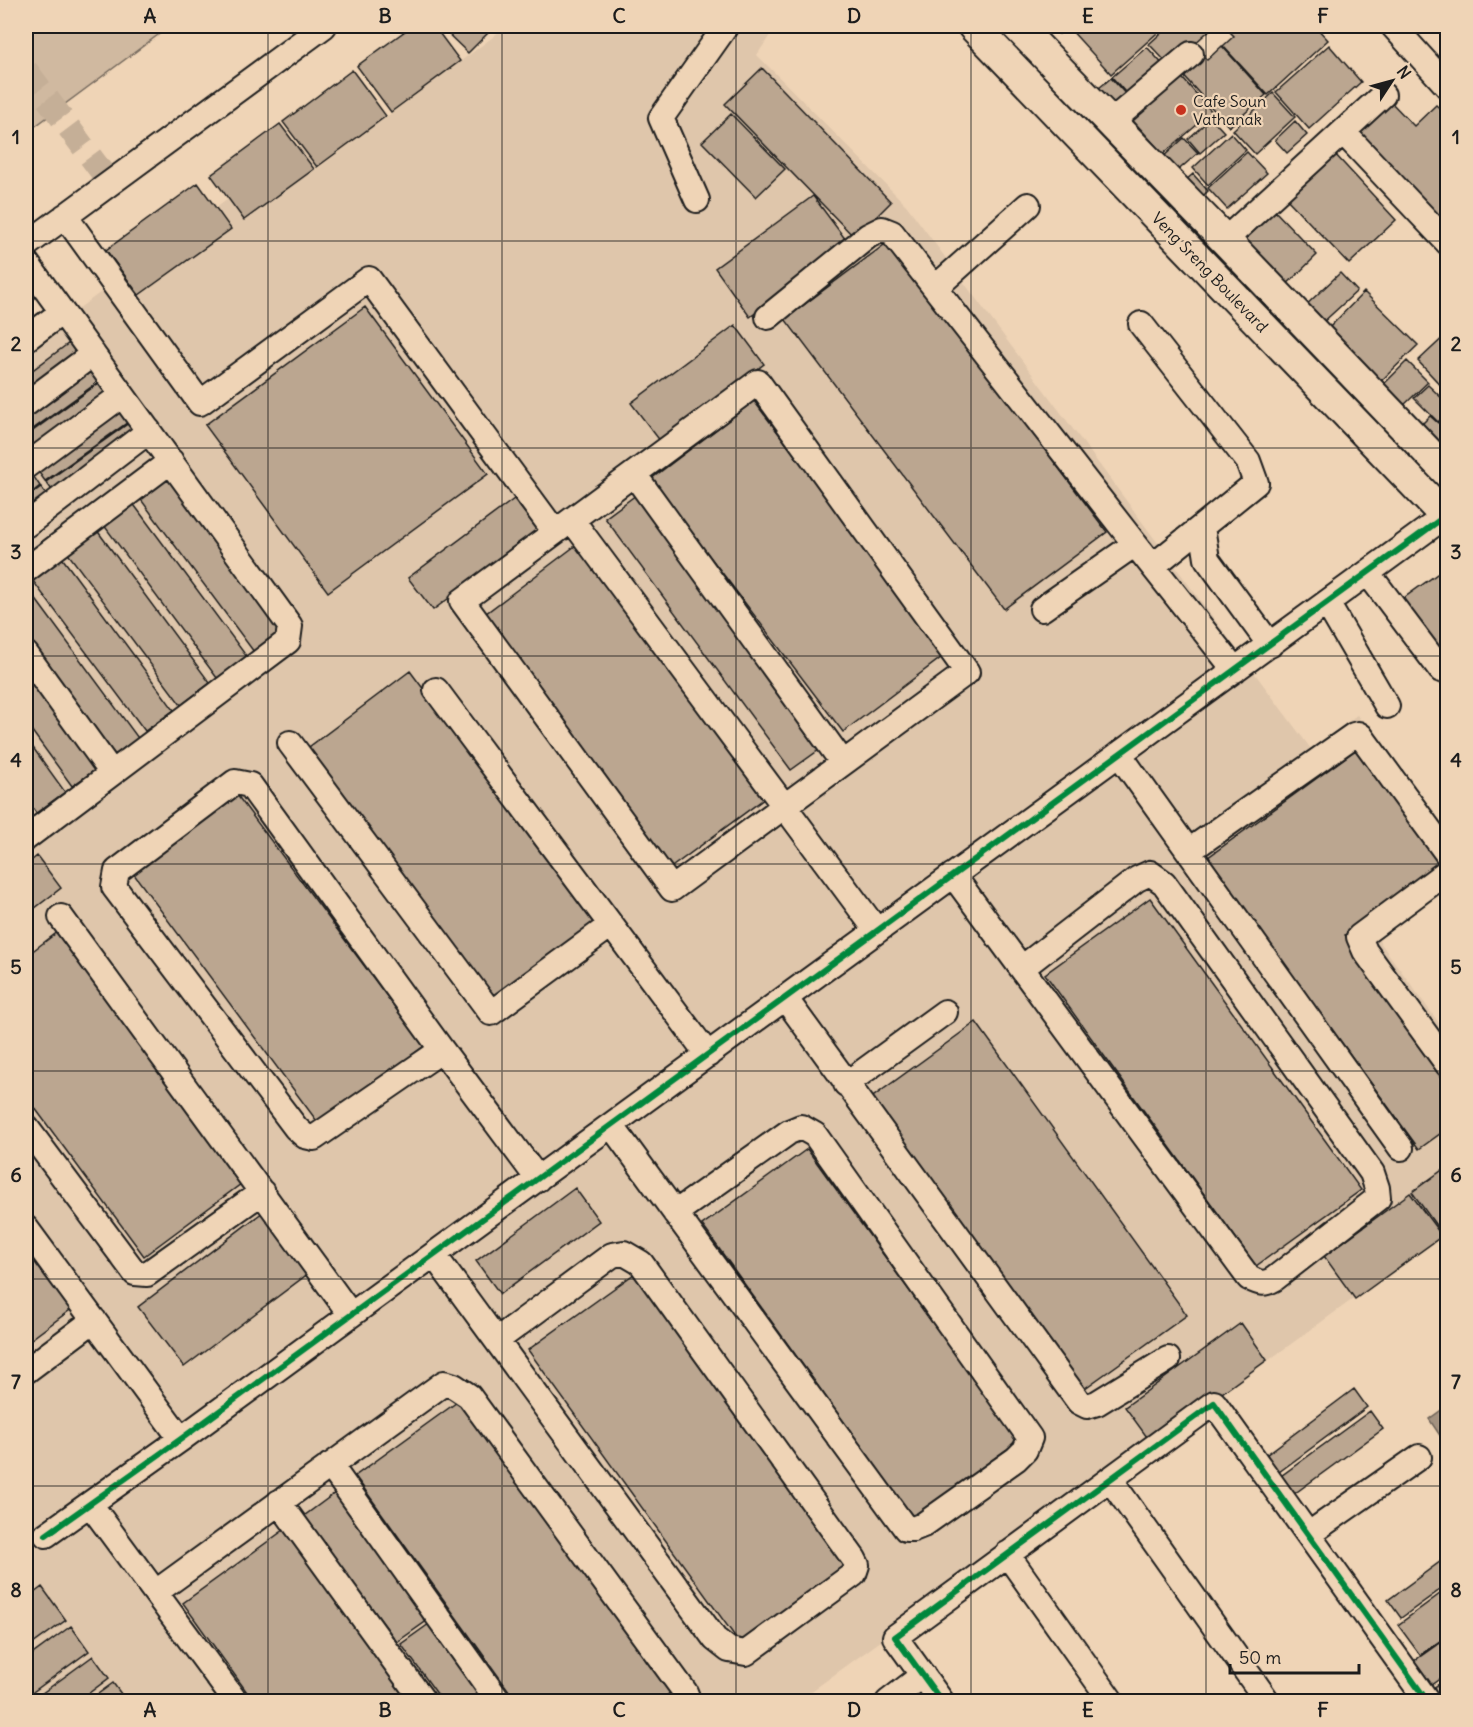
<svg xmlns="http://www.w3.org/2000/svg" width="1473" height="1727" font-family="Delius,sans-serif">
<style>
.built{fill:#dfc6ab}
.green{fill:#d0b9a0;stroke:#766a5e;stroke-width:1.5}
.water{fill:#a49280;stroke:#6e6358;stroke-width:1.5}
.building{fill:#bba690;stroke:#1c1c1c;stroke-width:1.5}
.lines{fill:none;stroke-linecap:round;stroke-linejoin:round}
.minor-tunnel{stroke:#c5af97;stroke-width:24;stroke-dasharray:24 12;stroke-linecap:butt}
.minor-casing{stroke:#1c1c1c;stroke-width:28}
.major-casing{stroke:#1c1c1c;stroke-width:34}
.minor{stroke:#efd4b6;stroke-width:24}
.major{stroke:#efd4b6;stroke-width:30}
.cycleway-casing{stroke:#efd4b6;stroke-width:10}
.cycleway{stroke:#00873e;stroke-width:6}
.grid{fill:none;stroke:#1c1c1c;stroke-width:1.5;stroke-opacity:0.55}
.poi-dot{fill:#c8321e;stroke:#efd4b6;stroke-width:2}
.labels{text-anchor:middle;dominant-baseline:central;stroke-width:4.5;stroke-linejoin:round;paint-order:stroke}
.poi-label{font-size:16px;fill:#1c1c1c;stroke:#efd4b6;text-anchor:start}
.street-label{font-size:16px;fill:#1c1c1c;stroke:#efd4b6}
.neatline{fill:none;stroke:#1c1c1c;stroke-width:2}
.grid-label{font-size:20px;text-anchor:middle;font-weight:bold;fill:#1c1c1c}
</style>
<rect width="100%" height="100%" fill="#efd4b6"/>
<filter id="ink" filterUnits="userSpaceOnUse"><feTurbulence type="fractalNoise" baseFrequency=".0167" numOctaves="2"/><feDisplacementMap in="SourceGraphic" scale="12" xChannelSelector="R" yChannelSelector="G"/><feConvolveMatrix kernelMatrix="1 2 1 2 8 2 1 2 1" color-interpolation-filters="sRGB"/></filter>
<g filter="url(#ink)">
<!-- built -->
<path class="built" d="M 504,26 L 776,26 L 757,55 L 907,206 L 1311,749 L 1357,715 L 1447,849 L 1447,887 L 1377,938 L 1447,1034 L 1447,1231 L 798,1701 L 26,1701 L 26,347 L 302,145 L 318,168 L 493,37 Z"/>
<!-- green -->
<path class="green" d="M 26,26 L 170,26 L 26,133 Z"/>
<!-- water -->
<path class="water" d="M 1447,1406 L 1447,1446 L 1429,1419 Z"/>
<!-- building -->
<path class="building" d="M 412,26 L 434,26 L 460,61 L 391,112 L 357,66 Z
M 440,26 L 495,26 L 468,53 Z
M 1051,26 L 1069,26 L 1059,34 Z
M 1072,26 L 1165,26 L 1111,74 L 1069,28 Z
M 1169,26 L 1214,26 L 1170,66 L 1149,44 Z
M 1224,26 L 1315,26 L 1328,40 L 1268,95 L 1223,46 L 1234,36 Z
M 1329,45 L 1361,82 L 1309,129 L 1276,92 Z
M 1222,46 L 1266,95 L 1229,127 L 1181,73 L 1202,55 L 1207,60 Z
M 1147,47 L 1166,68 L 1131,99 L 1112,77 Z
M 762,68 L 891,202 L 855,238 L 725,104 Z
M 352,70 L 386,116 L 317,167 L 283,122 Z
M 1177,72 L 1212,112 L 1163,154 L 1128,115 Z
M 1111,78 L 1129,98 L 1114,105 L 1099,88 Z
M 1273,93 L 1295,117 L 1255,154 L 1233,130 Z
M 1389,100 L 1414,126 L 1436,105 L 1448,116 L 1448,238 L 1350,136 Z
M 731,114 L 785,169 L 756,197 L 702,142 Z
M 1211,118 L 1224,132 L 1200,153 L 1188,139 Z
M 1295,121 L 1307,135 L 1287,153 L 1275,140 Z
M 280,124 L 314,169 L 244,220 L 211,175 Z
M 1231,133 L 1246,150 L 1208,185 L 1193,168 Z
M 1184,138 L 1198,153 L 1175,173 L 1162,158 Z
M 1247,152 L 1267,173 L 1227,209 L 1208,188 Z
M 1333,152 L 1396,220 L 1349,264 L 1285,197 Z
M 1193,174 L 1208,191 L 1202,197 L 1186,180 Z
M 198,183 L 231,229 L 139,295 L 106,250 Z
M 813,196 L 849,244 L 750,317 L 715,268 Z
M 1275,211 L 1317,255 L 1280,291 L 1237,247 Z
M 888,242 L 1107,532 L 1004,609 L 785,319 Z
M 1340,273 L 1357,291 L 1319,326 L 1303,308 Z
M 1364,292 L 1418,345 L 1379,383 L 1326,331 Z
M 365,307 L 488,474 L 328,592 L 205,425 Z
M 735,325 L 764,364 L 661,442 L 631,403 Z
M 1448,333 L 1448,393 L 1418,361 Z
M 69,343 L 80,358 L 26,397 L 26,375 Z
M 1407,361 L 1428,382 L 1403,406 L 1383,385 Z
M 87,367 L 98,382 L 26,434 L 26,412 Z
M 99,383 L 109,397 L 26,454 L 26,436 Z
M 1428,385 L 1448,404 L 1448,412 L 1438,422 L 1414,398 Z
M 754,401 L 946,654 L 843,732 L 651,479 Z
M 117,407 L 128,422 L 45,481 L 35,467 Z
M 1448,413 L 1448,453 L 1420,426 L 1430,416 L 1438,423 Z
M 129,423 L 139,438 L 57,497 L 46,482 Z
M 30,471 L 40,486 L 26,497 L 26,474 Z
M 169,475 L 283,630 L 254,652 L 139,497 Z
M 41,487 L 52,502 L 26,520 L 26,498 Z
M 636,495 L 823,747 L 791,770 L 605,518 Z
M 514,499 L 539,531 L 433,610 L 408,578 Z
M 132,502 L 247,657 L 217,678 L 103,524 Z
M 96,529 L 210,683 L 181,705 L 66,551 Z
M 583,540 L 772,793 L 669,869 L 481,617 Z
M 60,555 L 174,710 L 145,731 L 30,577 Z
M 1447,567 L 1448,656 L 1444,659 L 1401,600 Z
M 26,586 L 138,738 L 109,759 L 26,647 Z
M 26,662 L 102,765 L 72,786 L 26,723 Z
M 410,671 L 596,921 L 491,999 L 305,750 Z
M 26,738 L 65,792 L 36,813 L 26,799 Z
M 1361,746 L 1446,862 L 1345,935 L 1448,1076 L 1448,1128 L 1419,1149 L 1207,858 Z
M 237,795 L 424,1046 L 319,1124 L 133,873 Z
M 37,856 L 61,888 L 26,915 L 26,865 Z
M 1150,898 L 1361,1190 L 1256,1266 L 1045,974 Z
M 63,928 L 249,1178 L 144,1256 L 26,1096 L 26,956 Z
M 976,1022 L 1187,1315 L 1081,1391 L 870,1099 Z
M 807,1149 L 1018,1441 L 913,1518 L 702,1225 Z
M 1448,1166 L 1448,1232 L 1443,1235 L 1412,1192 Z
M 575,1188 L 599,1221 L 500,1294 L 476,1261 Z
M 1410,1193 L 1442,1236 L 1355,1299 L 1324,1256 Z
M 263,1212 L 309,1273 L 184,1367 L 138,1307 Z
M 26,1241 L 74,1307 L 26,1343 Z
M 634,1274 L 845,1566 L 739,1642 L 528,1350 Z
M 1241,1323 L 1267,1360 L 1152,1444 L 1125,1407 Z
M 1354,1389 L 1367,1407 L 1279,1472 L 1266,1455 Z
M 460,1400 L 671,1692 L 659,1702 L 517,1702 L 355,1476 Z
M 1370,1411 L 1383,1429 L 1294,1494 L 1281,1476 Z
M 335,1493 L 428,1620 L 397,1642 L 304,1516 Z
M 288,1527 L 415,1702 L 254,1702 L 183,1603 Z
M 1448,1556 L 1448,1584 L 1401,1618 L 1388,1600 Z
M 42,1587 L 66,1620 L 26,1649 L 26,1599 Z
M 1448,1588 L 1448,1635 L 1420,1655 L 1398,1625 Z
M 429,1624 L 486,1702 L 443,1702 L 401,1644 Z
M 71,1626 L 89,1651 L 26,1697 L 26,1659 Z
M 1448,1637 L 1448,1673 L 1431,1685 L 1414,1661 Z
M 93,1656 L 109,1678 L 77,1702 L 30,1702 Z
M 1448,1678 L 1448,1702 L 1438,1702 L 1430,1690 Z
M 113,1683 L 127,1702 L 87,1702 Z"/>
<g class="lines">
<!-- minor-tunnel -->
<path class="minor-tunnel" d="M 26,70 L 110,183"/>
<!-- minor casing -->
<g class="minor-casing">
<path id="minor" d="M 1393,26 L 1448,87
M 1111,122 L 1191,54
M 1343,132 L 1448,243
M 697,200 L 661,118 L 726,26
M 65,216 L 200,403 L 369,279 L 555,532
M 1225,240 L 1383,95
M 26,245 L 324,26
M 26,262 L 290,626 L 288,641 L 26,838
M 935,288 L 1028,205
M 768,317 L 868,236 L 882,229 L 892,233 L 1135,544
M 1141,324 L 1248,461 L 1256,483 L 1153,566
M 26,339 L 62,312
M 758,382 L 967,672 L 672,889 L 462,601 Z
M 26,404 L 93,354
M 26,466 L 122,395
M 634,474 L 843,763
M 572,520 L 877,931
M 26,525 L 149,431
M 1202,527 L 1207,559 L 1270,645
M 26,570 L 171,461
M 1368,573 L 1435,662 L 1441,670 L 1448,667
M 1327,603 L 1387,706
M 1042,609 L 1135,544 L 1235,670
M 26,654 L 112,773
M 436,690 L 708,1055
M 290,743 L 491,1013 L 611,925
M 1119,754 L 1401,1148
M 1189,851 L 1354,735 L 1358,734 L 1361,736 L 1448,855
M 1448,871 L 1359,937 L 1365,951 L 1448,1065
M 953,875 L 1249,1278 C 1259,1283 1264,1285 1274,1279 L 1378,1198 L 1377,1188 L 1372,1173 L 1164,883 L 1150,873 L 1137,879 L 1022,968
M 61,917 L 351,1315
M 785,998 L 1079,1402 L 1087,1406 L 1097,1403 L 1168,1359
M 442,1050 L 314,1138 L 305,1136 L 296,1128 L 114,887 L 117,871 L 235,782 L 250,785 L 442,1050 L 538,1179
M 846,1084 L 945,1012
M 611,1125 L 906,1529 L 913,1529 L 923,1525 L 1016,1459 L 1025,1450 L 1030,1438 L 815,1135 L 801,1127 L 789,1132 L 675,1213
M 26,1127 L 135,1273 L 147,1274 L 262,1192
M 26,1228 L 181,1439
M 434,1255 L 715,1639 L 729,1650 L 746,1653 L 854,1574 L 857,1565 L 854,1559 L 641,1263 L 624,1253 L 612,1255 L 497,1340
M 26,1371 L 94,1320
M 330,1465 L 499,1702
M 1110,1479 L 1268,1702
M 279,1502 L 424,1702
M 90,1504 L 236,1702
M 1309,1534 L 1419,1457
M 46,1535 L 181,1439 L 1448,514
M 1007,1554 L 1112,1702
M 156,1592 L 444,1383 L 454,1386 L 469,1396 L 685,1692 L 687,1697 L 686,1702
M 888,1702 L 923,1675
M 942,1702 L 895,1637 L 1214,1403 L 1428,1702"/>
</g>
<!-- major casing -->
<g class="major-casing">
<path id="major" d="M 973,26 L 1448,519
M 1017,26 L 1225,240 L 1448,473"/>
</g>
<!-- minor -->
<use href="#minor" class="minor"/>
<!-- major -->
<use href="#major" class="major"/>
<!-- cycleway casing -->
<g class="cycleway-casing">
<path id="cycleway" d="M 46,1535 L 181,1439 L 1448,514
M 942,1702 L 895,1637 L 1214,1403 L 1428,1702"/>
</g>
<!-- cycleway -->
<use href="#cycleway" class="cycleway"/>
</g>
</g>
<!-- grid -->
<path class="grid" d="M 268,26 L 268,1702M 502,26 L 502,1702M 736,26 L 736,1702M 971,26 L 971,1702M 1206,26 L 1206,1702M 26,241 L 1448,241M 26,448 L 1448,448M 26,656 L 1448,656M 26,864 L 1448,864M 26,1071 L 1448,1071M 26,1279 L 1448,1279M 26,1486 L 1448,1486"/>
<!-- markers -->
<circle class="poi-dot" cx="1181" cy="110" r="6"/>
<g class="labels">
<!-- poi labels -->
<g class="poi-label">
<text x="1193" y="101">Cafe Soun<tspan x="1193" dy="18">Vathanak</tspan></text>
</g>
<!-- street labels -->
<g class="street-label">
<text transform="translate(1210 272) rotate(46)">Veng Sreng Boulevard</text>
</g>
</g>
<!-- margin -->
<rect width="1473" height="1727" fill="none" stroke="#efd4b6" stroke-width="66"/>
<!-- north arrow -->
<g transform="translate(1392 81) rotate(54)" stroke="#efd4b6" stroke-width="4.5" paint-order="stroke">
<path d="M0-4.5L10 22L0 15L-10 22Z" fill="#1c1c1c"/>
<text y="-9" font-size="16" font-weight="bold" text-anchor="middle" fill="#1c1c1c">N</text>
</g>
<!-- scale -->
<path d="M1230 1664v9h129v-9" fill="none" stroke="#1c1c1c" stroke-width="3"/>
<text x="1239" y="1664" font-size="18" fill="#1c1c1c" stroke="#efd4b6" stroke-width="4.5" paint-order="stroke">50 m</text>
<rect x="33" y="33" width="1407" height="1661" class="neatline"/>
<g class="grid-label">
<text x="150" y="23">A</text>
<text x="385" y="23">B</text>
<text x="619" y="23">C</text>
<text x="854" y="23">D</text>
<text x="1088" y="23">E</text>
<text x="1323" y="23">F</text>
<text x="16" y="144">1</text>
<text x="1456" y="144">1</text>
<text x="16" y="351">2</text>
<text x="1456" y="351">2</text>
<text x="16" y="559">3</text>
<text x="1456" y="559">3</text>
<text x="16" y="767">4</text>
<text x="1456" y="767">4</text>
<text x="16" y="974">5</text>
<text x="1456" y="974">5</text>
<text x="16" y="1182">6</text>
<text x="1456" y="1182">6</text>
<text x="16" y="1389">7</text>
<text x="1456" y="1389">7</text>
<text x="16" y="1597">8</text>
<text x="1456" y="1597">8</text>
<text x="150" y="1717">A</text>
<text x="385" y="1717">B</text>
<text x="619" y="1717">C</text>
<text x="854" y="1717">D</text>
<text x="1088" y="1717">E</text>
<text x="1323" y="1717">F</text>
</g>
</svg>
